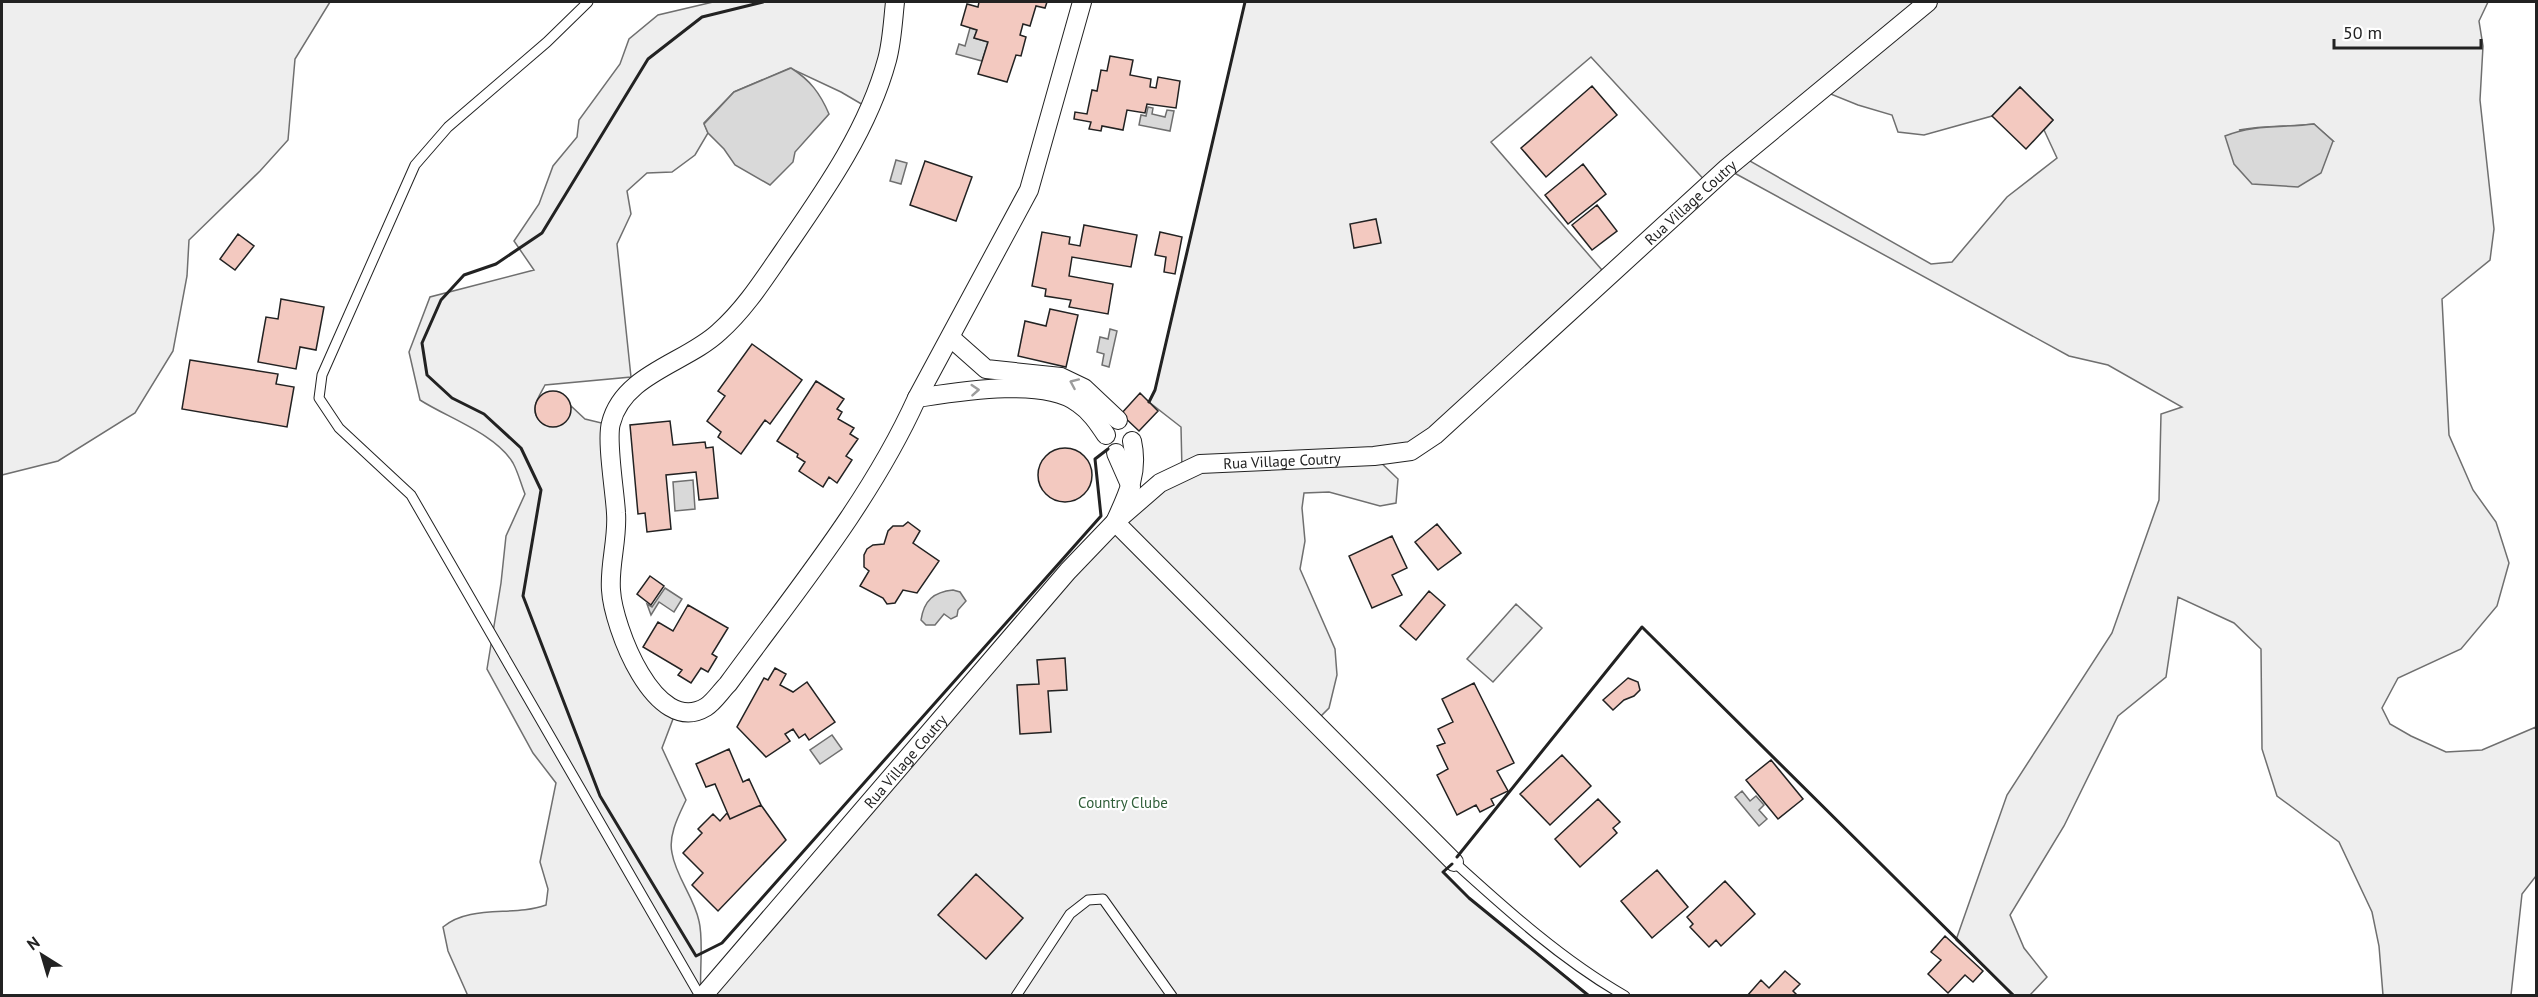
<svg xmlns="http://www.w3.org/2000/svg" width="2538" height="997" font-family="'PT Sans',sans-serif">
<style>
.green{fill:#eee;stroke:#6f6f6f;stroke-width:1.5;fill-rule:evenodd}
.water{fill:#d9d9d9;stroke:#6f6f6f;stroke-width:1.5}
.building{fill:#f3c9c0;stroke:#222;stroke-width:1.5}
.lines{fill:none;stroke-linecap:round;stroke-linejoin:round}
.service-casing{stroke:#222;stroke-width:11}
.minor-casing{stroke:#222;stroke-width:20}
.service{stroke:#fff;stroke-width:9}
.minor{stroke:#fff;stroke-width:18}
.wall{stroke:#222;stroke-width:3}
.oneway{stroke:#9c9c9c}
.labels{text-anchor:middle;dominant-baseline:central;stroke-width:4.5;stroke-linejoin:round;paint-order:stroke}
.street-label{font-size:15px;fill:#222;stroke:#fff}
.park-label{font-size:15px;fill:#2f5e38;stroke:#fff}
</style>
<rect width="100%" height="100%" fill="#fff"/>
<!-- green -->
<path class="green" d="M 2,2 L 330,2 L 295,59 L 288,140 L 260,171 L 189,240 L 187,276 L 173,351 L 135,413 L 58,461 L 2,475 Z
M 713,2 L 895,2 L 870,109 L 841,92 L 790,68 L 734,92 L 704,123 L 708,133 L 695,155 L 672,172 L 647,173 L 627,191 L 631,214 L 617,244 L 631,377 L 545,385 C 542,391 536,400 535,407 C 533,429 566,436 571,406 L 585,419 L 610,425 L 620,633 L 676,711 L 662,748 L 686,800 C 679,815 668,835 672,853 C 676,877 694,897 699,921 C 704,942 699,973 701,995 L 468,996 L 448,951 L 443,927 C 470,904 514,917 546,905 L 548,889 L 540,862 L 556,783 L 533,753 L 487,669 L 501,583 L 506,536 L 525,494 C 521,484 518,472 513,463 C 496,434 448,418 420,400 L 409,352 L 430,297 L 534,270 L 514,241 L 539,204 L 553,166 L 577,137 L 579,120 L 620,64 L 629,39 L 658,15 Z
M 1245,2 L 2488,2 L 2479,21 L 2483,46 L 2480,100 L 2494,229 L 2490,260 L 2442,299 L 2449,435 L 2473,490 L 2496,522 L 2509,563 L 2497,606 L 2461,649 L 2398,678 L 2382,708 L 2390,724 L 2411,736 L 2446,752 L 2482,750 L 2536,727 L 2536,876 L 2522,894 L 2511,995 L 2383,995 L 2379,946 L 2372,912 L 2339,842 L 2277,796 L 2262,749 L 2261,649 L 2234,623 L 2178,597 L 2166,677 L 2118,716 L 2064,826 L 2010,915 L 2024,948 L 2047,977 L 2030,995 L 2014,995 L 1956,940 L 2007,795 L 2112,633 L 2159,500 L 2161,414 L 2182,407 L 2108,365 L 2069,356 L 1727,169 L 1709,185 L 1591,57 L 1491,142 L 1608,277 L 1435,435 L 1374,456 L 1398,479 L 1396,503 L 1380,506 L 1329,492 L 1304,493 L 1302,508 L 1305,541 L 1300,569 L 1335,649 L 1337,675 L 1329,708 L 1315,722 L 1454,862 L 1444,872 L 1469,898 L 1589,995 L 703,996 L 1068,571 L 1182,471 L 1181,427 L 1149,402 L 1155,390 ZM 2020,87 L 2053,120 L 2044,130 L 2057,158 L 2007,197 L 1952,262 L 1931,264 L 1741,156 L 1821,90 L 1858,105 L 1892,115 L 1898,132 L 1924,135 L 1992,116 ZM 2314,124 L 2333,141 L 2239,130 C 2265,125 2289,127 2314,124 Z
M 1516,604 L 1542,628 L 1493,682 L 1467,659 Z"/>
<!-- water -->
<path class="water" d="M 970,28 L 977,30 L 974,38 L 988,42 L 982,61 L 956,54 L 959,44 L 965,46 Z
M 791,68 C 810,80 820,93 829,114 L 795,152 L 793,162 L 770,185 L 735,165 L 724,149 L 708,133 L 704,124 L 734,92 Z
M 1148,107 L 1153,108 L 1152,114 L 1165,117 L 1167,110 L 1174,111 L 1170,131 L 1139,125 L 1141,115 L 1146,116 Z
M 2314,124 L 2333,141 L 2321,173 L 2298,187 L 2252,184 L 2234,164 L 2225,136 C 2254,124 2283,128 2314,124 Z
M 896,160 L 907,163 L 901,184 L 890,181 Z
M 1110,329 L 1117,331 L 1109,367 L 1102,365 L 1104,354 L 1097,352 L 1100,337 L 1108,339 Z
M 693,480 L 695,509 L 675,511 L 673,482 Z
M 665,588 L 682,599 L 674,612 L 659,602 L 651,615 L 647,604 L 652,607 Z
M 953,590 L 960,592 L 966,601 L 958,610 L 957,616 L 951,619 L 944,614 L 935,625 L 926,625 L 921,620 C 924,600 934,592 953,590 Z
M 832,735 L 842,749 L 820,764 L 810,750 Z
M 1742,791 L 1750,801 L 1756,796 L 1764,805 L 1759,810 L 1767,819 L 1759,826 L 1735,797 Z"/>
<!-- building -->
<path class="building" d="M 979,2 L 1047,2 L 1045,8 L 1036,6 L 1030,26 L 1023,24 L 1020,35 L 1026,37 L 1021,56 L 1016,55 L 1007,82 L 978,74 L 988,42 L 974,38 L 977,30 L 961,25 L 967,4 L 978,7 Z
M 1110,56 L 1133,60 L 1130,75 L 1151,79 L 1150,87 L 1156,88 L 1158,77 L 1180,81 L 1176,108 L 1147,104 L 1145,113 L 1127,110 L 1123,130 L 1102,126 L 1101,131 L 1089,129 L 1091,122 L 1074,119 L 1075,112 L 1087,114 L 1092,90 L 1097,91 L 1101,70 L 1107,71 Z
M 1592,86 L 1617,115 L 1546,177 L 1521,148 Z
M 2020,87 L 2053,120 L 2026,149 L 1992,116 Z
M 925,161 L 972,177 L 956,221 L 910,205 Z
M 1583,164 L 1606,194 L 1568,224 L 1545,195 Z
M 1597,205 L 1617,231 L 1592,250 L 1572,225 Z
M 1376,219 L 1381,243 L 1354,248 L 1350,224 Z
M 1084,225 L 1137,235 L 1131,267 L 1072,257 L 1069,276 L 1113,284 L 1108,314 L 1069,307 L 1071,300 L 1045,296 L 1046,289 L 1032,286 L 1042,232 L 1070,237 L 1069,244 L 1080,246 Z
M 1160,232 L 1182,237 L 1175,274 L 1164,272 L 1166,257 L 1155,255 Z
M 238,234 L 254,246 L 235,270 L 220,259 Z
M 281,299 L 324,307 L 316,350 L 300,347 L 296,369 L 258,362 L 266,317 L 278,319 Z
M 1050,309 L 1078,315 L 1066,367 L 1018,356 L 1025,321 L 1046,326 Z
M 752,344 L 802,380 L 770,424 L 765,420 L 741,454 L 718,437 L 721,432 L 707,421 L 725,396 L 718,391 Z
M 190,360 L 278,374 L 276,384 L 294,387 L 287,427 L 182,409 Z
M 816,381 L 844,399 L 837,409 L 842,412 L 838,419 L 854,428 L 850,434 L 858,439 L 846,456 L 852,460 L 837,483 L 829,477 L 823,487 L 799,471 L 805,462 L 797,457 L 798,454 L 777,441 Z
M535 409a18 18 0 1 1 36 0a18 18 0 1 1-36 0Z
M 1140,393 L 1158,411 L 1139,431 L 1121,414 Z
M 670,421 L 673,445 L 705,442 L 706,448 L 713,447 L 718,498 L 699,500 L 696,472 L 666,475 L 671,529 L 647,532 L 645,513 L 638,514 L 630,425 Z
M1038 475a27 27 0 1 1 54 0a27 27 0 1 1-54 0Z
M 908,522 L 920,531 L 913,543 L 939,561 L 917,593 L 903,590 L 895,603 L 887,604 L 883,598 L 860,586 L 869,571 L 864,567 L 864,555 L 867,549 L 873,545 L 884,544 L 888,531 L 893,526 L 903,526 Z
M 1437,524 L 1461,553 L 1438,570 L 1415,542 Z
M 1392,536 L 1407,568 L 1392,575 L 1402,595 L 1372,608 L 1349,556 Z
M 650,576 L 664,586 L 651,605 L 637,594 Z
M 1429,591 L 1445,605 L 1416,640 L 1400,626 Z
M 688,605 L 728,628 L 712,654 L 717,657 L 708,672 L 701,668 L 691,683 L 678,675 L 682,670 L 643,647 L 658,622 L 673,631 Z
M 1065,658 L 1067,690 L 1048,691 L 1051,732 L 1020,734 L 1017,685 L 1039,684 L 1037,660 Z
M 775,668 L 786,674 L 780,685 L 793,692 L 807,682 L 835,722 L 809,740 L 805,734 L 799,738 L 793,729 L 785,734 L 790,741 L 766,757 L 737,727 L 764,678 L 768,680 Z
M 1628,678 L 1638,682 L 1640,690 L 1634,696 L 1624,700 L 1613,710 L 1603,700 Z
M 1474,683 L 1514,763 L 1497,771 L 1508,791 L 1491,799 L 1494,805 L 1480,812 L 1476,805 L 1457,815 L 1437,775 L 1448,769 L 1437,746 L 1445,743 L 1438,729 L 1453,722 L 1442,699 Z
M 729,749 L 743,782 L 749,779 L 761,805 L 730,819 L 715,784 L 706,787 L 696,764 Z
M 1562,755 L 1591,786 L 1550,825 L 1520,794 Z
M 1771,760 L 1803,799 L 1778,819 L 1746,780 Z
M 1598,799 L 1620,822 L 1613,828 L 1617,833 L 1580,867 L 1555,839 Z
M 761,805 L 786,840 L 718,911 L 692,885 L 703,873 L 683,853 L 702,833 L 698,829 L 713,814 L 720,821 L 727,813 L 730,819 Z
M 1657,870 L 1688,907 L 1652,938 L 1621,901 Z
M 976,874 L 1023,918 L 986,959 L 938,915 Z
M 1725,881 L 1755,914 L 1721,946 L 1716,940 L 1709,947 L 1690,927 L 1693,924 L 1687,917 Z
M 1945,936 L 1983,971 L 1973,982 L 1965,975 L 1948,993 L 1928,974 L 1941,960 L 1931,952 Z
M 1785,971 L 1800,984 L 1793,991 L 1798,996 L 1747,996 L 1761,980 L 1769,988 Z"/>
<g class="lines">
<!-- service casing -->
<g class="service-casing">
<path id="service" d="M 588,2 L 547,42 L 448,127 L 415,165 L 322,375 L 319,398 L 339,428 L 411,495 L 700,996
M 1454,862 C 1507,910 1562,960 1625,996
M 1016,996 L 1070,914 L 1088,900 L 1103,899 L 1172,996"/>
</g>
<!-- minor casing -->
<g class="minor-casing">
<g id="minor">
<path d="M 895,2 C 893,20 892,42 887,60 C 868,130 824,192 784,250 C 764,279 745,309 719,332 C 686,363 623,374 611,423 C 606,440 615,492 616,513 C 618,539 609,565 611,590 C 613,626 655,738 706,707 C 714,702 721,691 728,684 C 795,592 870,502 917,398 L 1029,190 L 1082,2"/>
<path d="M 951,338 L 986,369 L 1061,377 L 1084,388 L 1118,420"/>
<path d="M 917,398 C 957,392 1044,377 1078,403 C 1090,411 1098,423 1106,435"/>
<path d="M 1132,441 C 1139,472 1128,494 1115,522 L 1454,862"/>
<path d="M 1116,453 L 1131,487"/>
<path id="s1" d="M 703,996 L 1068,571 L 1115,522 L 1160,483 L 1200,464 L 1374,456 L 1411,451 L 1435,435 L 1727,168 L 1928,2"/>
</g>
</g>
<!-- service -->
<use href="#service" class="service"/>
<!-- minor -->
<use href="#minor" class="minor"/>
<!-- wall -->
<path class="wall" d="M 763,2 L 702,17 L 648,59 L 542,233 L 496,264 L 464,275 L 441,300 L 422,343 L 427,375 L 452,398 L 484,414 L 521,448 L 541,490 L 523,596 L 600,796 L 696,956 L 722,943 L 1101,516 L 1095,459 L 1108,449
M 1149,402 L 1155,390 L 1245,2
M 1457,857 L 1642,627 L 2014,996
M 1452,864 L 1443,872 L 1469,898 L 1589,996"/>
</g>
<!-- one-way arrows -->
<defs><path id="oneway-chevron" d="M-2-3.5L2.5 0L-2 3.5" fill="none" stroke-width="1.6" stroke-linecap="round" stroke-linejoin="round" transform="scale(1.5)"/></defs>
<g class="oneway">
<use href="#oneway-chevron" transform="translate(1074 383) rotate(-156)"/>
<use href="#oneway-chevron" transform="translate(975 390) rotate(-4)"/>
</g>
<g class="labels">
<!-- street labels -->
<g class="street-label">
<text stroke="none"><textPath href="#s1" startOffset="1318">Rua Village Coutry</textPath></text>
<text stroke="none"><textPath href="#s1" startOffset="814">Rua Village Coutry</textPath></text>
<text stroke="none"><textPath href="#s1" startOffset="310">Rua Village Coutry</textPath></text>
</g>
<!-- park labels -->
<g class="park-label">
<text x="1123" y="802">Country Clube</text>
</g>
</g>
<!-- border -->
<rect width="2538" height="997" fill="none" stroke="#222222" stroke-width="6"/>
<!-- north arrow -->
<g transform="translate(42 955) rotate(323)" stroke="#ffffff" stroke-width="4.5" paint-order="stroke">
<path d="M0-4.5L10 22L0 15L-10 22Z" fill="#222222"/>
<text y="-9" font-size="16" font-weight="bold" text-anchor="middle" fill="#222222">N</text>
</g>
<!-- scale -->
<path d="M2334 39v9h147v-9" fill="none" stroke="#222222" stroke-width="3"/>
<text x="2343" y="39" font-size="18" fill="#222222" stroke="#ffffff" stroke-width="4.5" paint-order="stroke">50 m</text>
</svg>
